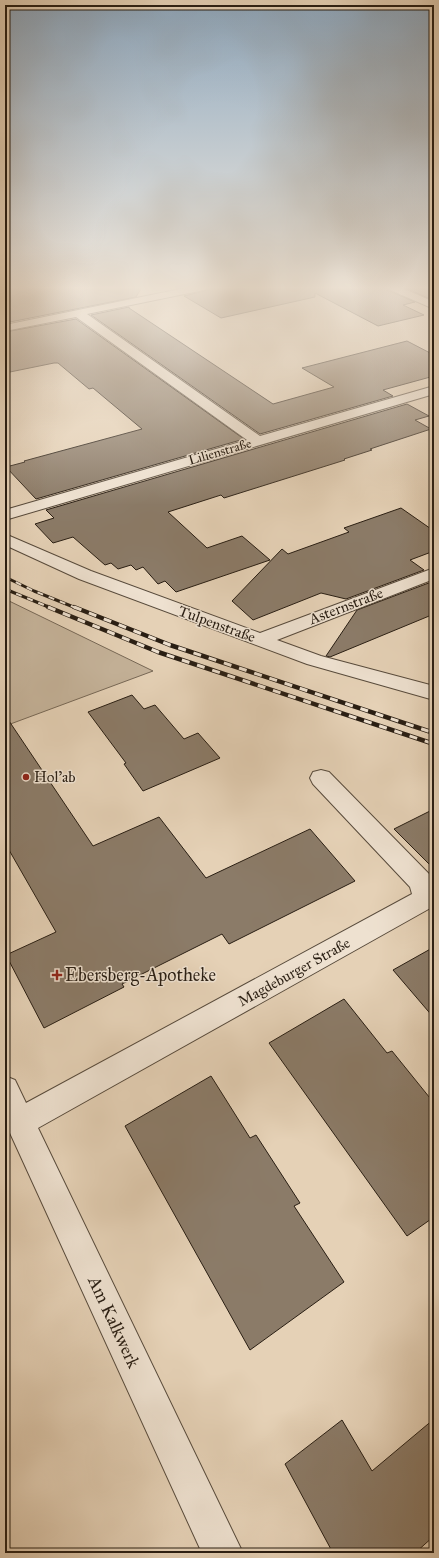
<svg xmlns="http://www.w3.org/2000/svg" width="439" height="1558" font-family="'IM FELL Great Primer',serif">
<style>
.green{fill:#c5b39a;stroke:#776856}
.building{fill:#8b7b68;stroke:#291e13}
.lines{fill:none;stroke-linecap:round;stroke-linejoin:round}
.minor-casing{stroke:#584b3c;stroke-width:2}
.minor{fill:#eee1d0;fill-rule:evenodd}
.rail-far1-casing{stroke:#291e13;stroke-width:3}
.rail-casing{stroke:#291e13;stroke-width:4.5}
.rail-far1{stroke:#eee1d0;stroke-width:2;stroke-dasharray:6;stroke-linecap:butt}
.rail{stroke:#eee1d0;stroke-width:3;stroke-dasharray:8;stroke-linecap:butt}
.poi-dot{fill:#8f2418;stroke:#eee1d0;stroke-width:1.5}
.labels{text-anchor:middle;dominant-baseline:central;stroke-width:3;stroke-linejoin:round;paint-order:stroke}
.far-street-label{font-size:13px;fill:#291e13;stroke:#eee1d0}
.street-label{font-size:15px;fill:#291e13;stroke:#eee1d0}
.poi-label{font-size:15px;fill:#291e13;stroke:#eee1d0;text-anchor:start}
.near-poi-label{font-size:18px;fill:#291e13;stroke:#eee1d0;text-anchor:start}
.near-street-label{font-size:18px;fill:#291e13;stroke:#eee1d0}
</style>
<rect width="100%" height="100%" fill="#e5d1b6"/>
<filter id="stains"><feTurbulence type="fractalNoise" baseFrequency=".005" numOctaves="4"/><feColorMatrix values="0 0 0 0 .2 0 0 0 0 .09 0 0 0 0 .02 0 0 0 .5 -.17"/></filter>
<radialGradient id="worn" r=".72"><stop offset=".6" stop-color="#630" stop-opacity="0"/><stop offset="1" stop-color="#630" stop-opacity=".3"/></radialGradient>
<!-- green -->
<path class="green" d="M 5,599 L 153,671 L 5,726 Z"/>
<!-- building -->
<path class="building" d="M 5,287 L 142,287 L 136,297 L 5,323 Z
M 210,287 L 386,287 L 387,290 L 415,302 L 403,305 L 424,315 L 378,326 L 315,293 L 315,297 L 221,318 L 184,296 L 204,291 Z
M 403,287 L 434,287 L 434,298 L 430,299 Z
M 129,307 L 129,308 L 273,404 L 334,387 L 302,368 L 407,341 L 434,355 L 434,376 L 383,390 L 393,396 L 260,434 L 91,315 Z
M 76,319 L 244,439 L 36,499 L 6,467 L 25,462 L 24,461 L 142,429 L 93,388 L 89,389 L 58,363 L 54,363 L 5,373 L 5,332 Z
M 407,404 L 429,416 L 415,420 L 431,429 L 370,449 L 372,450 L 344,459 L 345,460 L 224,498 L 221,495 L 168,512 L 207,548 L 242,536 L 270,560 L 176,592 L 165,581 L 158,584 L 143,567 L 136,570 L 131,565 L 118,569 L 111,563 L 105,565 L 73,537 L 53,543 L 35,524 L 54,518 L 46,510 Z
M 401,508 L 434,531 L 434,551 L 410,560 L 424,570 L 346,599 L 321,593 L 253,620 L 232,601 L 282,549 L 288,554 L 349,532 L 344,528 Z
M 434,581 L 434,614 L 330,657 L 326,656 L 357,610 Z
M 132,695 L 144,709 L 155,705 L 184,739 L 198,733 L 220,758 L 143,791 L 124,764 L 126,763 L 88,712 Z
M 5,715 L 93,846 L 159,817 L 206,878 L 310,829 L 355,881 L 229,944 L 222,934 L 122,984 L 124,987 L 44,1028 L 6,955 L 56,932 L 5,843 Z
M 434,809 L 434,869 L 394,829 Z
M 434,947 L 434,1018 L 393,970 Z
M 344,999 L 387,1053 L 392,1051 L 434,1103 L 434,1217 L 407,1236 L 269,1043 Z
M 211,1076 L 250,1138 L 256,1135 L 300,1203 L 294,1206 L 344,1282 L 250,1350 L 125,1126 Z
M 434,1419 L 434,1536 L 415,1553 L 333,1553 L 285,1464 L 342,1420 L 372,1471 Z"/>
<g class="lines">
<!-- minor casing -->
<g class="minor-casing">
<path id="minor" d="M 190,287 L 209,287 L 204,290 L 87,314 L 260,436 L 434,386 L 434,394 L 5,520 L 5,510 L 247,440 L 76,317 L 5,331 L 5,325 Z
M 387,287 L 400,287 L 434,302 L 434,309 L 388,289 Z
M 5,534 L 91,571 L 260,633 L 434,568 L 434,579 L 277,640 L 321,656 L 434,686 L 434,700 L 307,664 L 79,579 L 5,545 Z
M 321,770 L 329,772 L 431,876 L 434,883 L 434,906 L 38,1128 L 243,1553 L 202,1553 L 5,1122 L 5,1076 L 15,1080 L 26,1103 L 412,894 L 410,887 L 313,784 L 310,778 L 313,772 Z"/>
</g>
<!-- minor -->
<use href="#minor" class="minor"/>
<!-- rail-far1 casing -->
<g class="rail-far1-casing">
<path id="rail-far1" d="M 5,577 L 34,591 L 76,608
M 5,589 L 51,608"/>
</g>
<!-- rail casing -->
<g class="rail-casing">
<path id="rail" d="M 48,607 L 158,652 L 434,744
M 74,607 L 170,645 L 434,733"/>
</g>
<!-- rail-far1 -->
<use href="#rail-far1" class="rail-far1"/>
<!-- rail -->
<use href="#rail" class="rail"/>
</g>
<!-- sky -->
<linearGradient id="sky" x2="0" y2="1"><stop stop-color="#8da7be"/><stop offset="0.57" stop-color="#f3eade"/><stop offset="1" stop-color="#f3eade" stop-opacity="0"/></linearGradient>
<rect width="439" height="505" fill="url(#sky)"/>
<!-- markers -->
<g class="poi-dot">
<circle cx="26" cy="777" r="4"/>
<path d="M55 969h4v4h4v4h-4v4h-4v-4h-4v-4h4z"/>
</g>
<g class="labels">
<!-- far-street labels -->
<g class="far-street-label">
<text transform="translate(220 452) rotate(-16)">Lilienstraße</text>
</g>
<!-- street labels -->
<g class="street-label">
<text transform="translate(346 606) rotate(-21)">Asternstraße</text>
<text transform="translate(217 624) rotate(20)">Tulpenstraße</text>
<text transform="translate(294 972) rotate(-29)">Magdeburger Straße</text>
</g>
<!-- poi labels -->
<g class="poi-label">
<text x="34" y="777">Hol'ab</text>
</g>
<!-- near-poi labels -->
<g class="near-poi-label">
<text x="65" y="975">Ebersberg-Apotheke</text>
</g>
<!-- near-street labels -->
<g class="near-street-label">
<text transform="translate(114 1322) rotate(65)">Am Kalkwerk</text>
</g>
</g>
<!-- margin -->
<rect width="439" height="1558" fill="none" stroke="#e5d1b6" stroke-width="20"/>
<rect x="6" y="6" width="427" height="1546" fill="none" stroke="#291e13" stroke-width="2"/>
<rect x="10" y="10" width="419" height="1538" fill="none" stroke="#291e13"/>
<rect width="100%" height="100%" filter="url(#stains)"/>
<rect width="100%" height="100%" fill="url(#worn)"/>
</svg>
